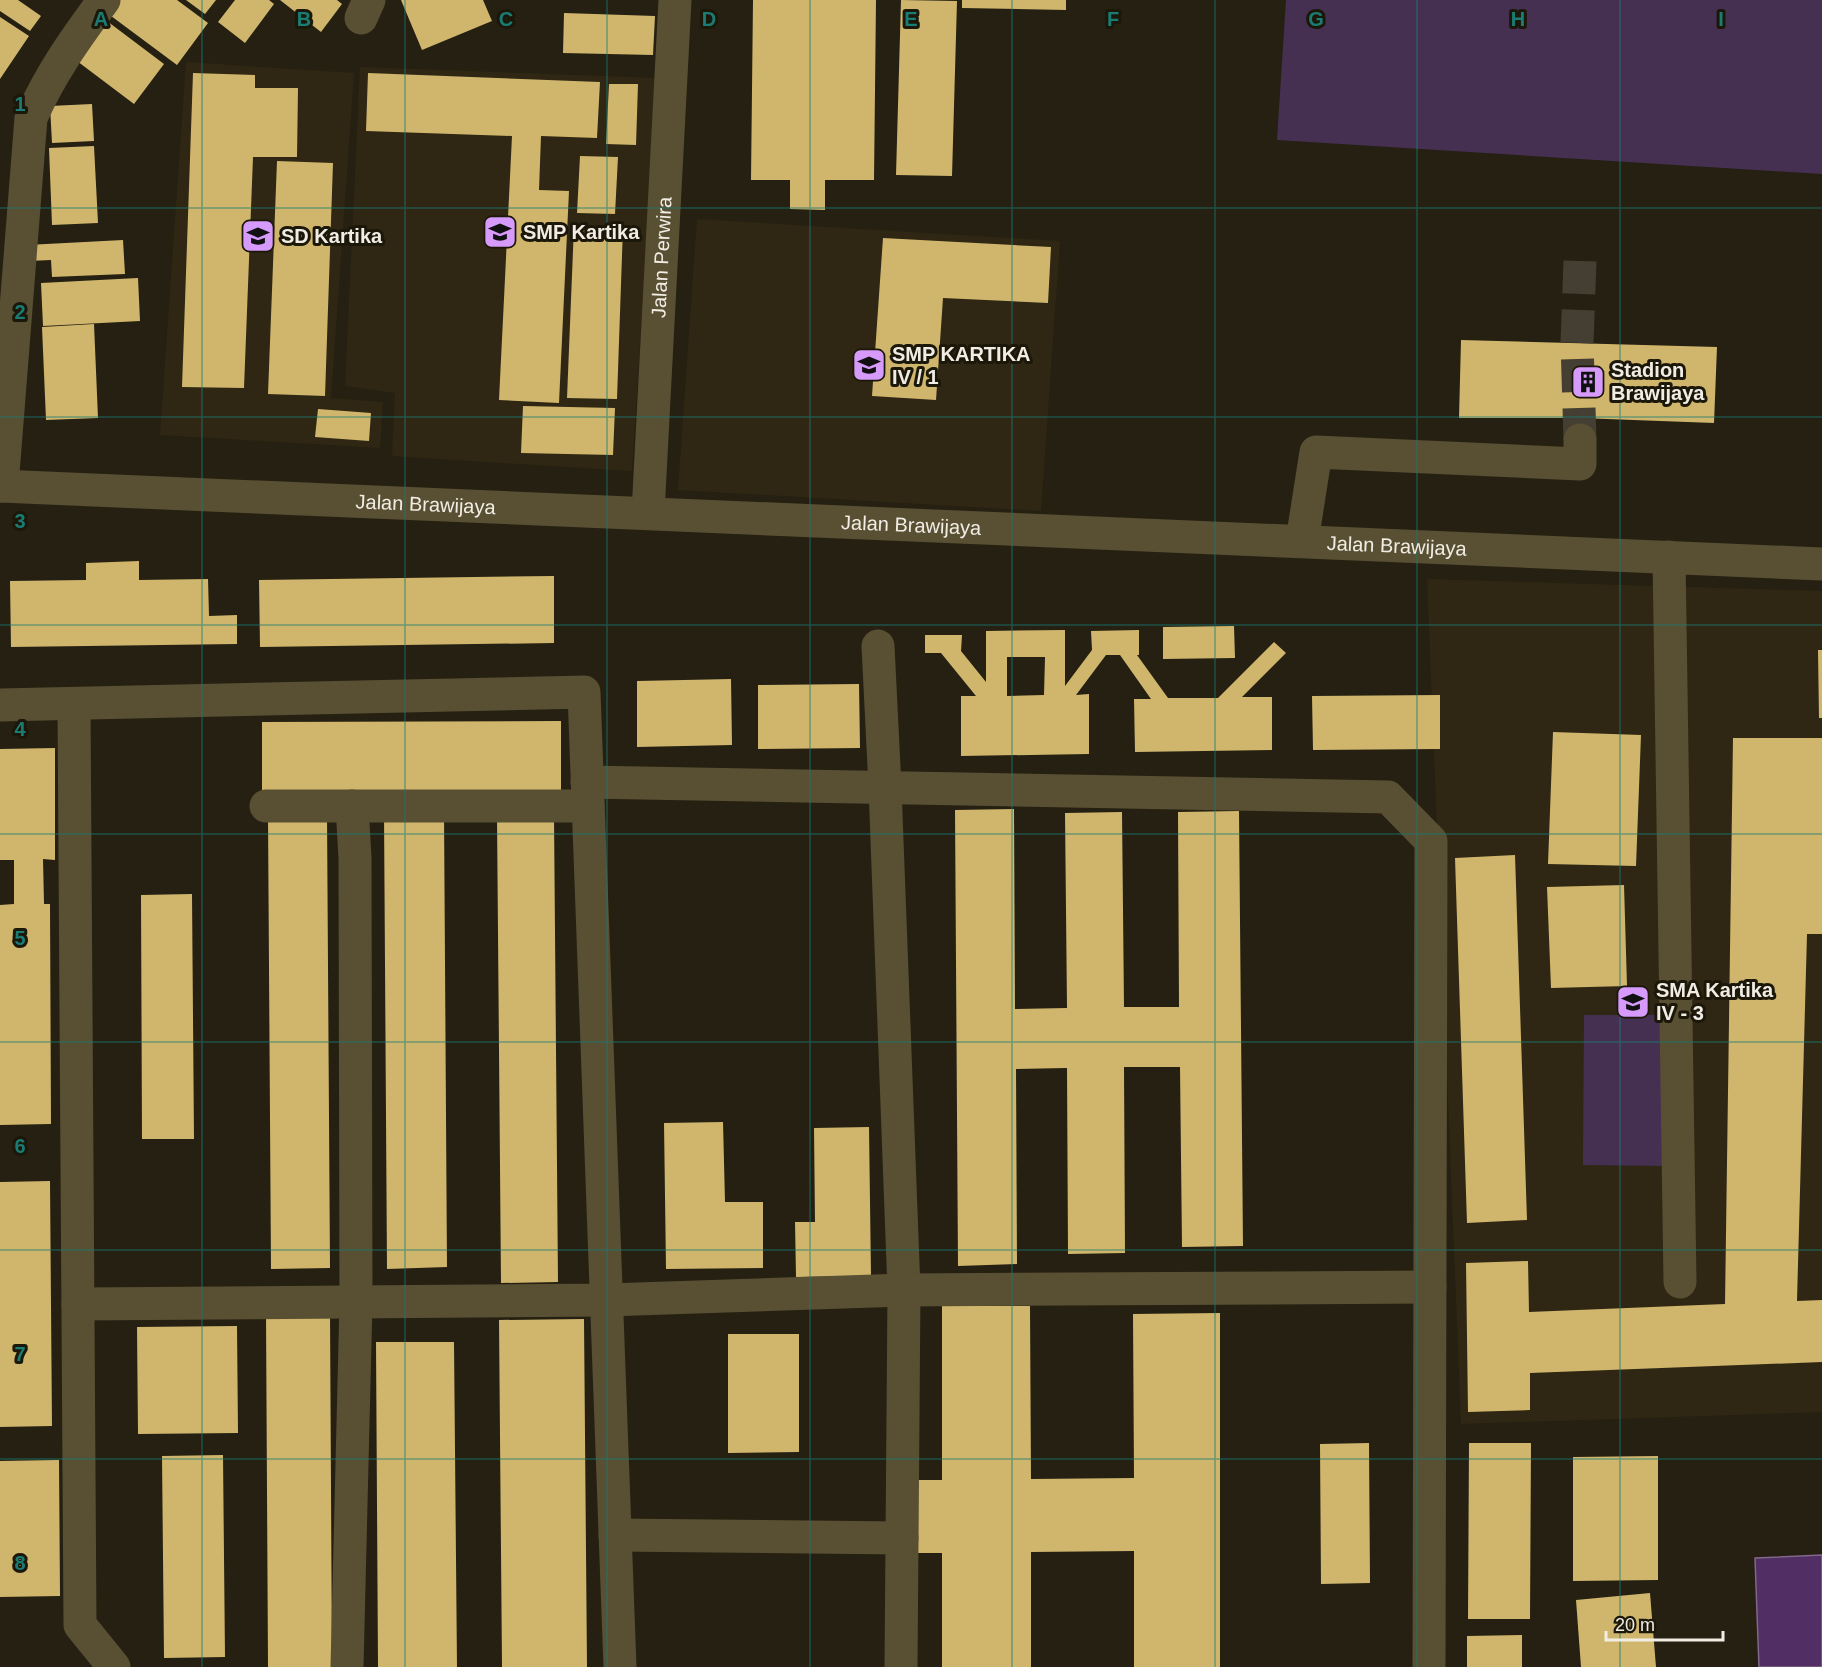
<svg xmlns="http://www.w3.org/2000/svg" width="1822" height="1667" font-family="Arial,sans-serif">
<style>
.built{fill:#2f2713}
.green{fill:#463052}
.water{fill:#512e64;stroke:#81678a;stroke-width:1.5}
.building{fill:#d0b66d;fill-rule:evenodd}
.lines{fill:none;stroke-linecap:round;stroke-linejoin:round}
.minor-tunnel{stroke:#443f32;stroke-width:33;stroke-dasharray:33 16;stroke-linecap:butt}
.minor{stroke:#594f33;stroke-width:33}
.grid{fill:none;stroke:#1a7c74;stroke-width:1.5;stroke-opacity:0.55}
.labels{text-anchor:middle;dominant-baseline:central;stroke-width:6;stroke-linejoin:round;paint-order:stroke}
.poi-label{font-size:20px;font-weight:bold;fill:#f1ede4;stroke:#1b1709;text-anchor:start}
.street-label{font-size:20px;fill:#f1ede4;stroke:#1b1709}
.grid-label{font-size:20px;text-anchor:middle;font-weight:bold;fill:#1a7c74;stroke:#1b1709;stroke-width:6;stroke-linejoin:round;paint-order:stroke}
</style>
<rect width="100%" height="100%" fill="#252012"/>
<!-- built -->
<path class="built" d="M 186,62 L 354,73 L 331,398 L 383,402 L 380,448 L 160,435 Z
M 360,67 L 657,78 L 632,471 L 392,456 L 395,393 L 345,386 Z
M 697,219 L 1060,241 L 1041,511 L 678,490 Z
M 1427,579 L 1822,591 L 1822,1412 L 1461,1424 Z"/>
<!-- green -->
<path class="green" d="M 1286,0 L 1822,0 L 1822,174 L 1277,140 Z
M 1584,1015 L 1672,1015 L 1671,1166 L 1583,1165 Z"/>
<!-- water -->
<path class="water" d="M 1822,1555 L 1822,1667 L 1759,1667 L 1755,1558 Z"/>
<!-- building -->
<path class="building" d="M 0,0 L 18,0 L 41,16 L 30,31 L 0,11 Z
M 110,0 L 177,0 L 208,23 L 177,65 L 103,10 Z
M 186,0 L 216,0 L 205,14 Z
M 235,0 L 269,0 L 274,4 L 245,43 L 218,22 Z
M 280,0 L 337,0 L 342,4 L 321,32 Z
M 401,0 L 483,0 L 492,21 L 422,50 Z
M 753,0 L 876,0 L 874,180 L 825,180 L 825,210 L 790,209 L 790,180 L 751,180 Z
M 901,0 L 957,1 L 952,176 L 896,175 Z
M 962,0 L 1066,0 L 1066,10 L 962,8 Z
M 564,13 L 655,16 L 653,55 L 563,53 Z
M 99,15 L 164,64 L 134,104 L 69,55 Z
M 0,17 L 29,36 L 0,79 Z
M 193,73 L 255,75 L 255,88 L 298,88 L 297,157 L 253,157 L 244,388 L 182,387 Z
M 368,73 L 600,82 L 597,138 L 541,136 L 539,190 L 569,191 L 559,403 L 499,400 L 512,136 L 366,131 Z
M 609,84 L 638,84 L 636,145 L 606,144 Z
M 92,104 L 94,141 L 52,143 L 50,106 Z
M 94,146 L 98,223 L 52,225 L 49,148 Z
M 580,156 L 618,157 L 615,214 L 577,213 Z
M 277,161 L 333,163 L 325,396 L 268,394 Z
M 574,226 L 623,227 L 617,399 L 567,398 Z
M 883,238 L 1051,247 L 1048,303 L 943,298 L 936,400 L 872,396 Z
M 123,240 L 125,274 L 52,277 L 51,260 L 28,261 L 27,245 Z
M 138,278 L 140,321 L 43,326 L 41,283 Z
M 94,324 L 98,418 L 46,420 L 42,327 Z
M 1461,340 L 1717,347 L 1714,423 L 1580,418 L 1459,418 Z
M 523,406 L 615,408 L 613,455 L 521,453 Z
M 318,409 L 371,413 L 369,441 L 315,437 Z
M 139,561 L 139,580 L 208,579 L 209,616 L 237,615 L 237,644 L 11,647 L 10,581 L 86,580 L 86,563 Z
M 554,576 L 554,643 L 260,647 L 259,580 Z
M 1234,626 L 1235,658 L 1163,659 L 1163,627 Z
M 1065,630 L 1065,686 L 1092,650 L 1091,631 L 1139,630 L 1139,655 L 1137,655 L 1168,698 L 1218,698 L 1274,642 L 1286,653 L 1242,697 L 1272,697 L 1272,750 L 1135,752 L 1134,699 L 1151,699 L 1120,655 L 1106,655 L 1076,695 L 1089,694 L 1089,754 L 961,756 L 961,696 L 976,696 L 941,653 L 925,653 L 925,635 L 962,635 L 961,651 L 986,682 L 986,631 ZM 1007,657 L 1045,657 L 1044,695 L 1007,696 Z
M 1818,650 L 1822,650 L 1822,718 L 1819,718 Z
M 731,679 L 732,745 L 637,747 L 637,681 Z
M 859,684 L 860,748 L 758,749 L 758,685 Z
M 1440,695 L 1440,749 L 1313,750 L 1312,696 Z
M 561,721 L 561,795 L 262,795 L 262,722 Z
M 1553,732 L 1641,735 L 1636,866 L 1548,864 Z
M 1733,738 L 1822,738 L 1822,934 L 1807,934 L 1797,1301 L 1822,1300 L 1822,1362 L 1530,1373 L 1530,1410 L 1468,1412 L 1466,1263 L 1528,1261 L 1529,1312 L 1725,1304 Z
M 55,748 L 55,860 L 43,859 L 44,904 L 50,904 L 51,1124 L 0,1125 L 0,905 L 14,904 L 14,860 L 0,860 L 0,749 Z
M 1014,809 L 1015,1009 L 1067,1008 L 1065,813 L 1122,812 L 1124,1007 L 1179,1007 L 1178,812 L 1239,811 L 1243,1246 L 1182,1247 L 1180,1067 L 1124,1067 L 1125,1253 L 1068,1254 L 1067,1068 L 1016,1069 L 1017,1264 L 958,1266 L 955,810 Z
M 444,811 L 447,1267 L 387,1269 L 384,812 Z
M 327,815 L 330,1268 L 271,1269 L 268,816 Z
M 554,816 L 558,1282 L 501,1283 L 497,817 Z
M 1515,855 L 1527,1220 L 1467,1223 L 1455,858 Z
M 1624,885 L 1627,986 L 1551,988 L 1547,887 Z
M 192,894 L 194,1139 L 142,1139 L 141,895 Z
M 723,1122 L 725,1202 L 763,1202 L 763,1268 L 666,1269 L 664,1123 Z
M 869,1127 L 871,1276 L 796,1277 L 795,1222 L 815,1222 L 814,1128 Z
M 50,1181 L 52,1426 L 0,1427 L 0,1182 Z
M 942,1306 L 1030,1306 L 1031,1479 L 1134,1478 L 1133,1314 L 1220,1313 L 1220,1667 L 1134,1667 L 1134,1551 L 1031,1552 L 1031,1667 L 942,1667 L 942,1553 L 917,1553 L 917,1480 L 942,1480 Z
M 330,1313 L 332,1667 L 268,1667 L 266,1314 Z
M 584,1319 L 587,1667 L 502,1667 L 499,1320 Z
M 237,1326 L 238,1433 L 138,1434 L 137,1327 Z
M 728,1334 L 799,1334 L 799,1452 L 728,1453 Z
M 376,1342 L 454,1342 L 457,1667 L 378,1667 Z
M 1369,1443 L 1370,1583 L 1321,1584 L 1320,1444 Z
M 1469,1443 L 1531,1443 L 1530,1619 L 1468,1619 Z
M 223,1455 L 225,1657 L 164,1658 L 162,1456 Z
M 1658,1456 L 1658,1580 L 1573,1581 L 1573,1457 Z
M 59,1460 L 60,1596 L 0,1597 L 0,1461 Z
M 1650,1593 L 1656,1667 L 1581,1667 L 1576,1600 Z
M 1522,1635 L 1522,1667 L 1467,1667 L 1467,1636 Z"/>
<g class="lines">
<!-- minor-tunnel -->
<path class="minor-tunnel" d="M 1580,261 L 1577,343 L 1580,440"/>
<!-- minor -->
<g class="minor">
<path d="M 361,18 L 369,0"/>
<path id="s1" d="M 0,486 L 1822,564"/>
<path d="M 2,486 L 31,118 C 50,74 76,38 104,0"/>
<path id="s2" d="M 648,513 L 675,0"/>
<path d="M 1302,541 L 1316,452 L 1580,464 L 1580,440"/>
<path d="M 1669,557 L 1680,1282"/>
<path d="M 878,646 L 885,787 L 904,1290 L 901,1667"/>
<path d="M 74,704 L 80,1625 L 114,1667"/>
<path d="M 0,705 L 584,692 L 620,1667"/>
<path d="M 587,782 L 1388,797 L 1431,841 L 1429,1667"/>
<path d="M 266,806 L 588,806"/>
<path d="M 78,1304 L 607,1300 L 904,1290 L 1430,1287"/>
<path d="M 615,1535 L 902,1538"/>
<path d="M 347,1667 L 356,1302 L 355,858 L 352,806"/>
</g>
</g>
<!-- grid -->
<path class="grid" d="M 202,0 L 202,1667M 405,0 L 405,1667M 607,0 L 607,1667M 810,0 L 810,1667M 1012,0 L 1012,1667M 1215,0 L 1215,1667M 1417,0 L 1417,1667M 1620,0 L 1620,1667M 0,208 L 1822,208M 0,417 L 1822,417M 0,625 L 1822,625M 0,834 L 1822,834M 0,1042 L 1822,1042M 0,1250 L 1822,1250M 0,1459 L 1822,1459"/>
<!-- icons -->
<defs>
<g id="school-square" transform="scale(1.725)"><rect x="-9" y="-9" width="18" height="18" rx="4" fill="#d69bfa" stroke="#1b1709"/><path d="M0-5L7-2L0 1L-7-2ZM-4 1L0 2.5L4 1V4Q0 6-4 4Z" fill="#111"/></g>
<g id="building-square" transform="scale(1.725)"><rect x="-9" y="-9" width="18" height="18" rx="4" fill="#d69bfa" stroke="#1b1709"/><path d="M-4-6H4V6H1V3H-1V6H-4ZM-2.5-4.3h1.7v1.8h-1.7ZM.8-4.3h1.7v1.8H.8ZM-2.5-1h1.7V.8h-1.7ZM.8-1h1.7V.8H.8Z" fill="#111"/></g>
</defs>
<g fill-rule="evenodd">
<use href="#school-square" x="500" y="232"/>
<use href="#school-square" x="258" y="236"/>
<use href="#school-square" x="869" y="365"/>
<use href="#building-square" x="1588" y="382"/>
<use href="#school-square" x="1633" y="1002"/>
</g>
<g class="labels">
<!-- poi labels -->
<g class="poi-label">
<text x="523" y="232">SMP Kartika</text>
<text x="281" y="236">SD Kartika</text>
<text x="892" y="354">SMP KARTIKA<tspan x="892" dy="23">IV / 1</tspan></text>
<text x="1611" y="370">Stadion<tspan x="1611" dy="23">Brawijaya</tspan></text>
<text x="1656" y="990">SMA Kartika<tspan x="1656" dy="23">IV - 3</tspan></text>
</g>
<!-- street labels -->
<g class="street-label">
<text stroke="none"><textPath href="#s2" startOffset="256">Jalan Perwira</textPath></text>
<text stroke="none"><textPath href="#s1" startOffset="426">Jalan Brawijaya</textPath></text>
<text stroke="none"><textPath href="#s1" startOffset="912">Jalan Brawijaya</textPath></text>
<text stroke="none"><textPath href="#s1" startOffset="1398">Jalan Brawijaya</textPath></text>
</g>
</g>
<g class="grid-label">
<text x="101" y="26">A</text>
<text x="304" y="26">B</text>
<text x="506" y="26">C</text>
<text x="709" y="26">D</text>
<text x="911" y="26">E</text>
<text x="1113" y="26">F</text>
<text x="1316" y="26">G</text>
<text x="1518" y="26">H</text>
<text x="1721" y="26">I</text>
<text x="20" y="111">1</text>
<text x="20" y="319">2</text>
<text x="20" y="528">3</text>
<text x="20" y="736">4</text>
<text x="20" y="945">5</text>
<text x="20" y="1153">6</text>
<text x="20" y="1361">7</text>
<text x="20" y="1570">8</text>
</g>
<!-- scale -->
<path d="M1606 1631v9h117v-9" fill="none" stroke="#f1ede4" stroke-width="3"/>
<text x="1615" y="1631" font-size="18" fill="#f1ede4" stroke="#1b1709" stroke-width="4.5" paint-order="stroke">20 m</text>
</svg>
